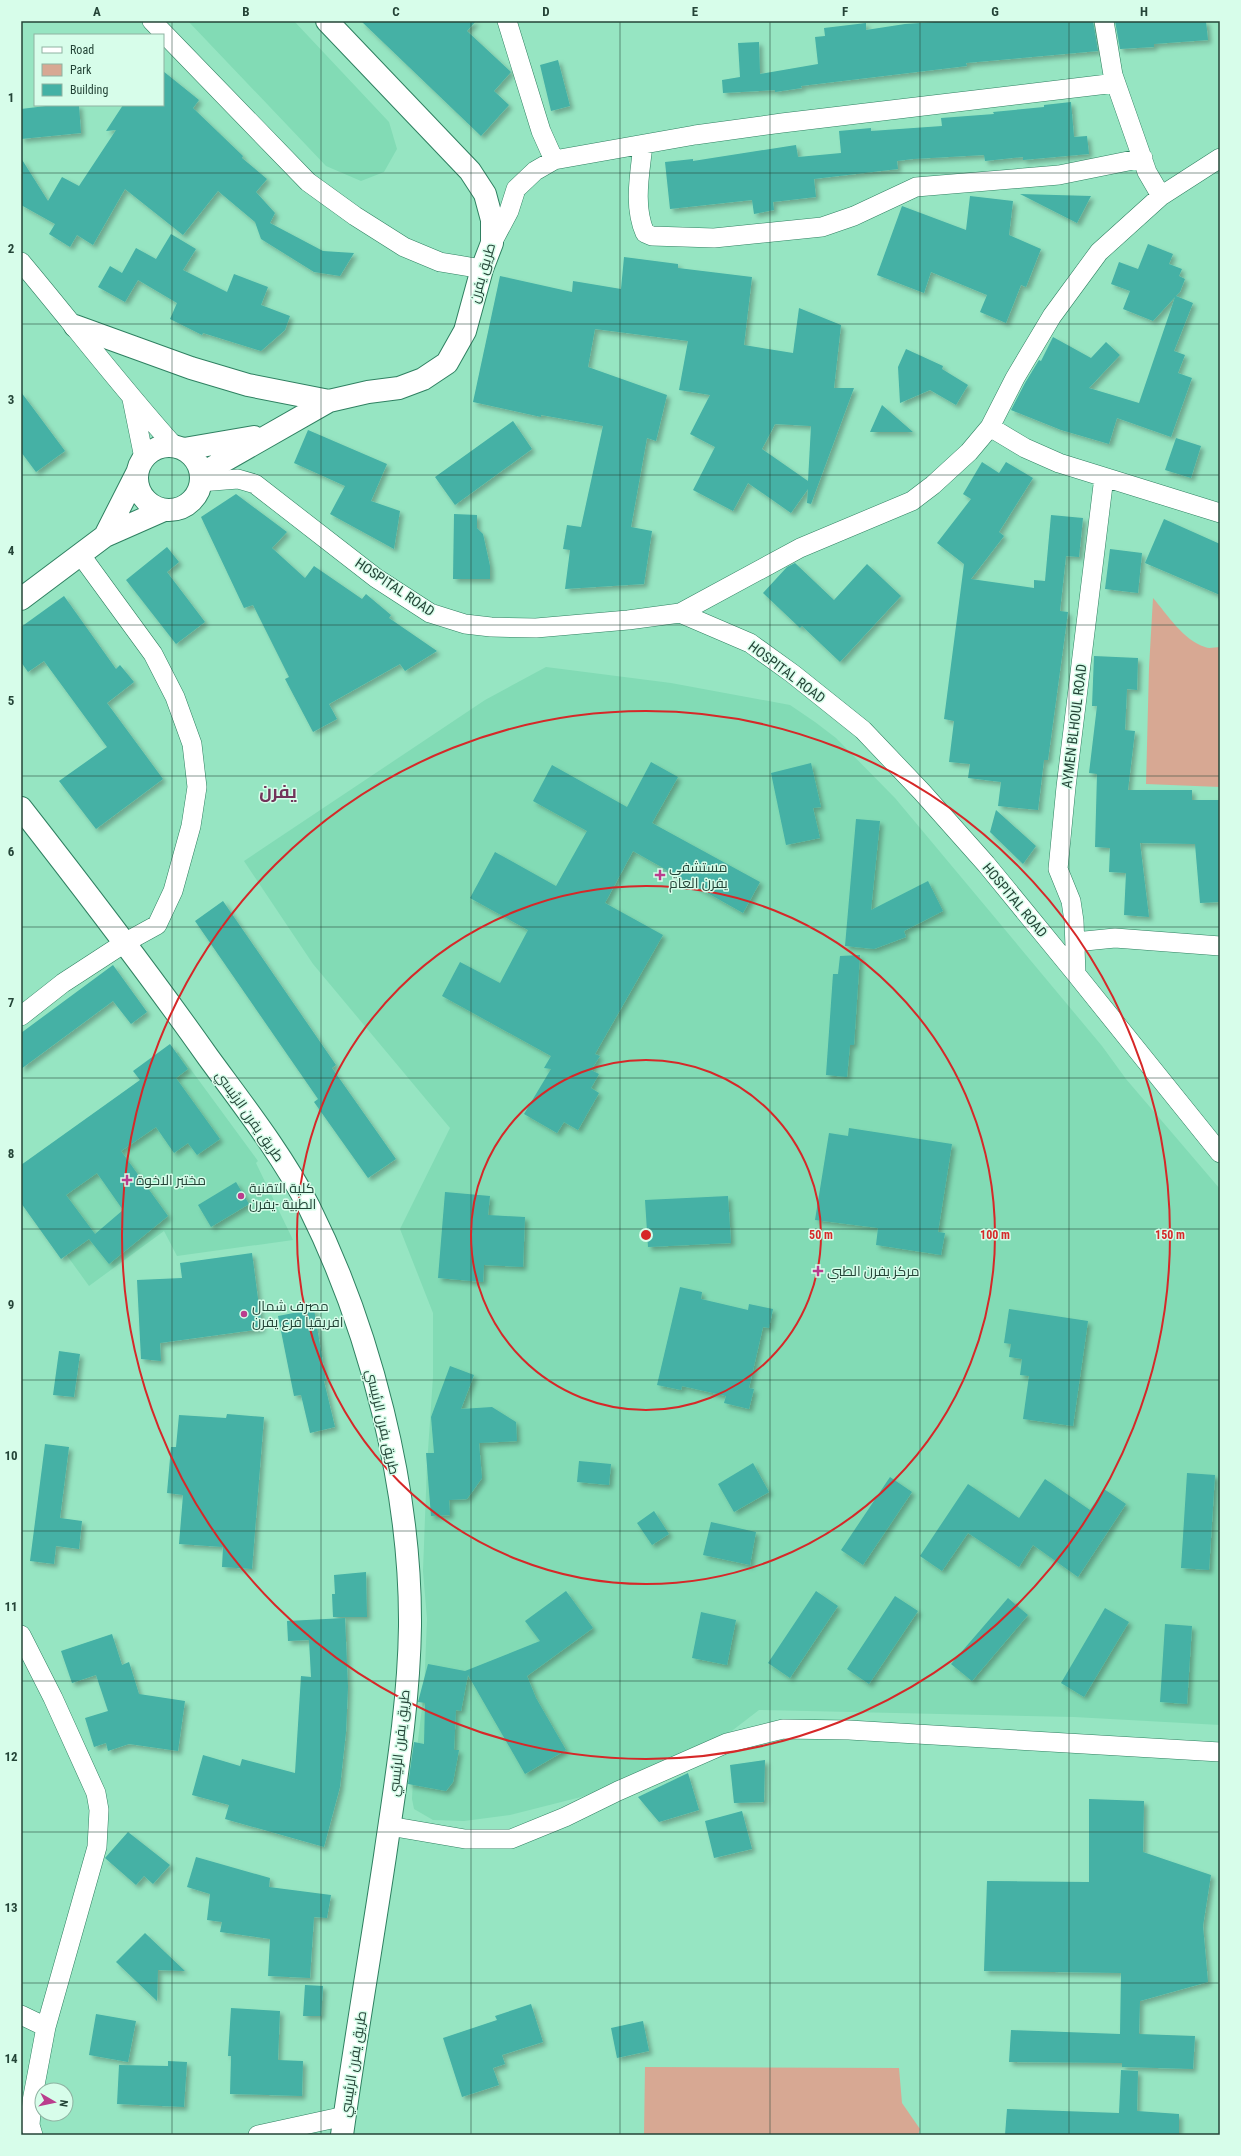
<svg xmlns="http://www.w3.org/2000/svg" width="1241" height="2156" font-family="'Roboto Condensed',Cairo,sans-serif">
<style>
.built{fill:#82dbb5}
.green{fill:#d7a893}
.building{fill:#44b1a5;fill-rule:evenodd;filter:url(#shadow)}
.lines{fill:none;stroke-linecap:round;stroke-linejoin:round}
.street-casing{stroke:#2f8061;stroke-width:20}
.secondary-casing{stroke:#2f8061;stroke-width:24}
.street{stroke:#fff;stroke-width:19}
.secondary{stroke:#fff;stroke-width:22}
.grid{fill:none;stroke:#244437;stroke-width:1;stroke-opacity:0.55}
.ring{fill:none;stroke:#d62828;stroke-width:2}
.poi-dot{fill:#ba3d8d;stroke:#d7fdea;stroke-width:1.5}
.labels{text-anchor:middle;dominant-baseline:central;stroke-width:3;stroke-linejoin:round;paint-order:stroke}
.street-label{font-size:14px;fill:#244437;stroke:#d7fdea}
.poi-label{font-size:14px;fill:#244437;stroke:#d7fdea;text-anchor:start}
.district-label{font-size:18px;font-weight:bold;fill:#72345a;stroke:#d7fdea}
.centre{fill:#d62828;stroke:#d7fdea;stroke-width:2}
.ring-label{font-size:12px;text-anchor:middle;font-weight:bold;fill:#d62828;stroke:#d7fdea;stroke-width:3;stroke-linejoin:round;paint-order:stroke}
.neatline{fill:none;stroke:#244437;stroke-width:1.5}
.grid-label{font-size:13px;text-anchor:middle;font-weight:bold;fill:#244437}
</style>
<defs>
<filter id="shadow"><feDropShadow dx="3.5" dy="3.5" stdDeviation="2" flood-color="#0004"/></filter>
</defs>
<rect width="100%" height="100%" fill="#96e5c2"/>
<!-- built -->
<path class="built" d="M 188,21 L 294,21 L 389,122 L 397,149 L 384,172 L 361,181 L 326,166 Z
M 546,667 L 671,683 L 790,705 L 815,722 L 836,738 L 895,798 L 1102,1046 L 1126,1079 L 1220,1189 L 1220,1725 L 1074,1717 L 759,1710 L 733,1730 L 654,1770 L 581,1797 L 510,1815 L 464,1821 L 433,1820 L 414,1809 L 412,1799 L 413,1780 L 424,1692 L 427,1619 L 423,1571 L 427,1465 L 433,1377 L 433,1313 L 400,1229 L 450,1128 L 313,964 L 244,861 L 485,700 Z
M 178,1052 L 258,1161 L 256,1163 L 293,1240 L 177,1256 L 164,1231 L 89,1286 L 21,1192 L 21,1168 Z"/>
<!-- green -->
<path class="green" d="M 1153,598 C 1167,614 1183,640 1205,647 C 1209,649 1215,647 1220,647 L 1220,787 L 1146,784 L 1149,668 Z
M 645,2067 L 899,2068 L 902,2103 L 920,2129 L 918,2135 L 644,2135 Z"/>
<!-- building -->
<path class="building" d="M 361,21 L 476,21 L 467,31 L 511,72 L 494,91 L 509,105 L 481,136 Z
M 950,21 L 1093,21 L 1098,51 L 966,63 L 967,66 L 801,86 L 802,88 L 775,92 L 775,90 L 723,93 L 722,80 L 740,77 L 738,43 L 759,42 L 760,74 L 818,64 L 815,37 L 825,36 L 824,28 L 866,23 L 866,30 L 905,24 Z
M 1115,21 L 1206,21 L 1208,40 L 1154,44 L 1154,47 L 1120,49 Z
M 558,60 L 570,106 L 551,111 L 540,65 Z
M 163,71 L 199,100 L 193,108 L 243,156 L 242,158 L 267,179 L 256,192 L 275,213 L 270,223 L 323,251 L 354,253 L 340,276 L 314,272 L 261,239 L 255,222 L 218,191 L 183,235 L 125,189 L 93,245 L 77,235 L 70,247 L 49,234 L 55,224 L 21,205 L 21,158 L 48,201 L 62,177 L 79,186 L 116,130 L 106,131 L 123,105 L 163,105 Z
M 1071,102 L 1074,137 L 1087,136 L 1089,154 L 1023,160 L 1023,157 L 985,161 L 984,155 L 913,159 L 897,161 L 898,169 L 814,179 L 816,197 L 773,202 L 774,210 L 754,214 L 752,200 L 670,209 L 665,162 L 693,159 L 693,161 L 796,145 L 798,157 L 841,153 L 839,131 L 871,128 L 871,131 L 942,126 L 941,118 L 994,114 L 993,112 L 1044,107 L 1044,105 Z
M 54,105 L 79,105 L 81,133 L 21,139 L 21,109 Z
M 1020,194 L 1091,196 L 1077,223 Z
M 970,196 L 1013,201 L 1009,235 L 1041,249 L 1026,287 L 1021,285 L 1006,323 L 980,312 L 987,295 L 931,272 L 924,293 L 877,275 L 902,206 L 966,230 Z
M 171,234 L 196,249 L 183,270 L 227,292 L 234,274 L 268,287 L 261,305 L 290,316 L 285,330 L 261,351 L 203,333 L 202,335 L 170,319 L 177,303 L 138,280 L 125,302 L 98,287 L 110,266 L 122,273 L 136,248 L 156,259 Z
M 1148,244 L 1173,254 L 1169,264 L 1182,269 L 1179,276 L 1185,279 L 1180,292 L 1176,296 L 1193,303 L 1174,351 L 1185,355 L 1178,373 L 1192,378 L 1171,437 L 1117,418 L 1109,444 L 1061,430 L 1011,410 L 1025,383 L 1039,360 L 1041,361 L 1053,337 L 1091,358 L 1106,342 L 1120,355 L 1089,388 L 1139,403 L 1175,297 L 1153,321 L 1123,309 L 1130,291 L 1111,284 L 1119,262 L 1138,269 Z
M 624,257 L 678,264 L 678,268 L 752,277 L 744,345 L 793,353 L 799,308 L 841,325 L 834,388 L 854,388 L 811,504 L 807,503 L 808,489 L 791,513 L 748,483 L 733,511 L 693,490 L 715,447 L 690,434 L 710,395 L 679,390 L 688,341 L 595,329 L 588,367 L 667,395 L 656,441 L 647,438 L 631,527 L 652,531 L 644,584 L 565,589 L 570,550 L 563,549 L 567,525 L 581,527 L 603,426 L 541,415 L 541,417 L 473,402 L 500,276 L 572,292 L 573,281 L 621,289 ZM 775,424 L 811,426 L 808,481 L 762,449 Z
M 906,349 L 943,366 L 942,369 L 968,385 L 956,405 L 930,390 L 900,403 L 898,367 Z
M 21,392 L 65,451 L 36,472 L 21,452 Z
M 882,405 L 913,432 L 870,432 Z
M 513,421 L 532,449 L 455,505 L 435,477 Z
M 308,430 L 387,464 L 371,501 L 400,511 L 394,549 L 330,514 L 345,486 L 294,463 Z
M 1176,438 L 1201,446 L 1191,478 L 1165,470 Z
M 982,462 L 999,473 L 1006,462 L 1033,478 L 999,532 L 1004,536 L 971,579 L 1034,588 L 1034,580 L 1045,581 L 1051,515 L 1083,518 L 1079,557 L 1066,556 L 1060,611 L 1068,612 L 1048,760 L 1044,760 L 1038,810 L 998,806 L 1001,782 L 968,778 L 970,764 L 949,762 L 954,721 L 944,719 L 964,564 L 937,543 L 971,499 L 963,494 Z
M 236,494 L 287,532 L 272,548 L 305,578 L 314,566 L 362,599 L 366,594 L 391,615 L 389,618 L 437,651 L 405,671 L 400,664 L 329,704 L 337,719 L 313,732 L 285,679 L 289,677 L 253,605 L 244,608 L 201,517 Z
M 454,514 L 477,515 L 477,528 L 483,534 L 490,566 L 490,579 L 453,579 Z
M 1164,519 L 1220,544 L 1220,595 L 1145,563 Z
M 167,547 L 179,562 L 167,572 L 205,622 L 176,644 L 126,580 Z
M 1110,549 L 1142,553 L 1138,593 L 1105,589 Z
M 795,563 L 834,600 L 867,564 L 901,596 L 840,662 L 802,626 L 800,628 L 763,593 L 787,567 Z
M 64,596 L 116,669 L 120,665 L 134,682 L 107,703 L 163,779 L 96,829 L 59,781 L 107,747 L 44,661 L 28,672 L 21,662 L 21,627 Z
M 1094,656 L 1138,658 L 1137,690 L 1127,689 L 1125,730 L 1135,731 L 1128,790 L 1192,790 L 1192,800 L 1220,800 L 1220,902 L 1200,903 L 1195,844 L 1140,843 L 1149,917 L 1124,915 L 1126,873 L 1109,872 L 1110,848 L 1095,847 L 1097,774 L 1089,773 L 1097,706 L 1092,706 Z
M 651,762 L 678,777 L 652,823 L 760,882 L 743,913 L 633,851 L 605,903 L 663,935 L 595,1054 L 600,1056 L 591,1070 L 599,1074 L 591,1088 L 599,1093 L 578,1130 L 564,1122 L 557,1133 L 524,1114 L 551,1069 L 544,1068 L 551,1056 L 442,996 L 460,962 L 500,983 L 528,930 L 470,898 L 495,852 L 556,886 L 587,831 L 533,801 L 552,765 L 627,807 Z
M 811,763 L 821,807 L 813,808 L 820,838 L 786,845 L 771,773 Z
M 996,810 L 1036,846 L 1023,864 L 990,832 Z
M 856,819 L 880,821 L 871,910 L 928,881 L 943,911 L 904,931 L 906,937 L 874,949 L 845,946 Z
M 223,901 L 336,1065 L 332,1068 L 396,1159 L 368,1178 L 314,1102 L 318,1099 L 195,921 Z
M 860,955 L 854,1045 L 850,1045 L 847,1077 L 826,1075 L 833,974 L 838,974 L 840,956 Z
M 113,965 L 147,1012 L 131,1024 L 113,1001 L 21,1069 L 21,1033 Z
M 170,1044 L 188,1069 L 176,1078 L 220,1139 L 197,1155 L 188,1143 L 174,1153 L 156,1127 L 121,1151 L 168,1216 L 109,1264 L 89,1239 L 61,1259 L 21,1203 L 21,1165 L 140,1080 L 133,1071 ZM 97,1173 L 123,1210 L 95,1234 L 66,1195 Z
M 849,1128 L 952,1144 L 938,1232 L 945,1233 L 941,1255 L 876,1245 L 878,1228 L 815,1220 L 829,1133 L 848,1136 Z
M 236,1182 L 249,1204 L 211,1227 L 198,1205 Z
M 445,1192 L 490,1196 L 488,1215 L 525,1217 L 523,1267 L 484,1265 L 483,1282 L 438,1278 Z
M 728,1196 L 731,1243 L 648,1247 L 645,1200 Z
M 252,1253 L 262,1329 L 160,1343 L 161,1361 L 141,1359 L 137,1280 L 182,1278 L 180,1263 Z
M 680,1287 L 702,1292 L 701,1299 L 748,1310 L 749,1304 L 773,1309 L 769,1328 L 763,1327 L 749,1388 L 754,1389 L 749,1409 L 724,1403 L 726,1396 L 682,1386 L 681,1390 L 657,1385 Z
M 314,1309 L 326,1381 L 324,1381 L 335,1427 L 310,1433 L 301,1395 L 294,1396 L 278,1316 Z
M 1009,1309 L 1088,1321 L 1073,1426 L 1023,1419 L 1029,1376 L 1020,1375 L 1022,1359 L 1009,1357 L 1011,1344 L 1004,1343 Z
M 59,1351 L 80,1354 L 74,1397 L 53,1395 Z
M 450,1366 L 474,1375 L 461,1409 L 492,1407 L 516,1422 L 517,1441 L 479,1443 L 482,1478 L 467,1499 L 449,1500 L 450,1515 L 431,1516 L 426,1453 L 434,1453 L 431,1417 Z
M 227,1414 L 264,1417 L 252,1569 L 222,1567 L 223,1547 L 179,1544 L 183,1495 L 167,1493 L 171,1447 L 176,1447 L 179,1415 L 226,1418 Z
M 45,1444 L 69,1447 L 60,1518 L 82,1521 L 79,1549 L 56,1546 L 54,1564 L 30,1561 Z
M 579,1461 L 611,1464 L 609,1485 L 577,1482 Z
M 753,1463 L 769,1492 L 734,1512 L 718,1484 Z
M 1187,1473 L 1215,1475 L 1209,1570 L 1181,1568 Z
M 890,1477 L 912,1492 L 863,1565 L 841,1550 Z
M 1045,1479 L 1090,1510 L 1104,1489 L 1126,1504 L 1078,1577 L 1033,1545 L 1019,1567 L 968,1533 L 942,1571 L 920,1556 L 968,1484 L 1019,1518 Z
M 654,1511 L 669,1534 L 652,1545 L 637,1523 Z
M 711,1522 L 756,1532 L 750,1565 L 703,1555 Z
M 366,1572 L 367,1617 L 333,1617 L 332,1594 L 335,1594 L 334,1575 Z
M 566,1591 L 593,1628 L 527,1676 L 536,1698 L 566,1750 L 525,1774 L 468,1675 L 461,1711 L 456,1710 L 454,1750 L 459,1750 L 453,1782 L 446,1791 L 408,1784 L 414,1742 L 424,1744 L 425,1703 L 418,1702 L 428,1664 L 465,1671 L 540,1641 L 525,1621 Z
M 816,1591 L 838,1606 L 790,1678 L 768,1663 Z
M 895,1596 L 918,1611 L 869,1684 L 847,1669 Z
M 1008,1598 L 1028,1615 L 972,1681 L 951,1664 Z
M 1105,1608 L 1129,1622 L 1084,1697 L 1061,1683 Z
M 701,1612 L 736,1620 L 727,1665 L 692,1658 Z
M 345,1618 L 348,1687 L 346,1732 L 340,1787 L 324,1847 L 225,1819 L 229,1805 L 192,1795 L 203,1755 L 240,1766 L 242,1759 L 295,1773 L 301,1676 L 311,1677 L 309,1640 L 288,1641 L 287,1621 Z
M 1165,1624 L 1192,1626 L 1187,1704 L 1160,1702 Z
M 112,1634 L 122,1665 L 129,1662 L 139,1694 L 185,1701 L 178,1751 L 129,1744 L 108,1751 L 106,1743 L 94,1747 L 85,1718 L 108,1711 L 96,1675 L 72,1683 L 61,1651 Z
M 765,1760 L 764,1802 L 734,1803 L 730,1765 Z
M 688,1773 L 699,1810 L 659,1822 L 638,1797 Z
M 1089,1799 L 1144,1801 L 1143,1852 L 1211,1875 L 1203,1926 L 1208,1982 L 1140,2001 L 1139,2034 L 1195,2036 L 1193,2069 L 1122,2067 L 1122,2063 L 1009,2062 L 1011,2030 L 1120,2034 L 1121,1973 L 984,1971 L 987,1881 L 1089,1882 Z
M 742,1811 L 752,1849 L 714,1858 L 705,1821 Z
M 128,1832 L 170,1865 L 153,1884 L 144,1876 L 136,1885 L 105,1858 Z
M 196,1857 L 270,1878 L 269,1887 L 331,1895 L 327,1918 L 314,1917 L 310,1978 L 268,1976 L 270,1939 L 220,1932 L 222,1922 L 207,1920 L 210,1894 L 187,1887 Z
M 145,1933 L 185,1971 L 158,1970 L 157,2001 L 116,1962 Z
M 305,1985 L 323,1986 L 321,2016 L 303,2016 Z
M 531,2004 L 543,2042 L 502,2055 L 505,2064 L 493,2068 L 499,2085 L 462,2097 L 443,2038 L 497,2020 L 495,2016 Z
M 231,2008 L 280,2011 L 278,2060 L 303,2061 L 302,2096 L 230,2094 L 231,2056 L 228,2056 Z
M 96,2014 L 136,2021 L 128,2062 L 89,2055 Z
M 643,2021 L 649,2051 L 617,2058 L 611,2028 Z
M 168,2061 L 187,2062 L 184,2107 L 117,2104 L 119,2065 L 168,2066 Z
M 1121,2070 L 1138,2071 L 1137,2111 L 1179,2114 L 1179,2135 L 1005,2135 L 1007,2109 L 1119,2113 Z"/>
<g class="lines">
<!-- street casing -->
<g class="street-casing">
<path id="street" d="M 152,21 L 308,182 L 355,216 L 404,247 L 440,262 L 482,269
M 507,21 L 541,131 L 554,160
M 643,145 C 640,173 633,206 645,233 L 652,236 L 714,238 L 822,227 L 854,216 L 916,187 L 1059,175 L 1143,158
M 1161,196 L 1220,158
M 492,243 L 509,211 L 516,189 L 535,171 L 554,160 L 695,135 L 782,123 L 1116,83
M 21,262 C 73,324 121,387 175,447
M 132,399 L 144,458
M 990,427 L 1025,448 L 1059,463 L 1220,513
M 200,482 L 238,479 L 255,484 L 376,578 L 430,613 L 465,624 L 491,627 L 536,628 L 628,620 L 680,613 L 750,643 L 793,674 L 863,730 L 922,792 L 986,864 L 1076,974 L 1220,1153
M 680,613 L 800,548 L 912,501 L 933,485 L 969,452 L 990,427 L 1015,378 L 1052,316 L 1099,252 L 1161,196 L 1147,172 L 1113,75 L 1104,21
M 1075,942 L 1115,938 L 1220,946
M 1076,974 L 1074,921 L 1071,901 L 1058,869 L 1066,787 L 1104,477
M 21,1016 L 63,983 L 126,942 L 157,925 L 173,891 L 191,826 L 197,787 L 192,744 L 175,697 L 153,654 L 80,554
M 21,1635 L 53,1698 L 96,1793 L 99,1810 L 97,1847 L 46,2027 L 32,2101 L 30,2125 L 33,2135
M 389,1826 L 465,1839 L 511,1839 L 565,1817 L 618,1791 L 727,1743 L 783,1729 L 849,1730 L 1220,1752
M 21,2015 L 46,2027
M 258,2135 L 345,2116"/>
</g>
<!-- secondary casing -->
<g class="secondary-casing">
<path id="secondary" d="M 75,326 L 191,368 L 248,385 L 329,401
M137 478a32 32 0 1 1 64 0a32 32 0 1 1-64 0Z
M 184,449 L 254,437
M 201,474 L 329,401 L 368,392 L 399,388 L 423,379 L 447,363 L 465,331 L 482,269 L 492,243 L 492,220 L 485,194 L 470,171 L 327,21
M 105,536 L 137,473
M 21,599 L 105,536 L 164,510
M 21,808 C 85,890 148,972 208,1057 C 243,1105 281,1153 309,1207 C 370,1329 411,1489 410,1626 C 409,1703 396,1780 385,1856 C 371,1949 355,2042 342,2135"/>
</g>
<!-- street -->
<use href="#street" class="street"/>
<!-- secondary -->
<use href="#secondary" class="secondary"/>
</g>
<!-- grid -->
<path class="grid" d="M 172,21 L 172,2135M 321,21 L 321,2135M 471,21 L 471,2135M 620,21 L 620,2135M 770,21 L 770,2135M 920,21 L 920,2135M 1069,21 L 1069,2135M 21,173 L 1220,173M 21,324 L 1220,324M 21,475 L 1220,475M 21,625 L 1220,625M 21,776 L 1220,776M 21,927 L 1220,927M 21,1078 L 1220,1078M 21,1229 L 1220,1229M 21,1380 L 1220,1380M 21,1531 L 1220,1531M 21,1681 L 1220,1681M 21,1832 L 1220,1832M 21,1983 L 1220,1983"/>
<!-- distance rings -->
<g class="ring">
<circle cx="646" cy="1235" r="175"/>
<circle cx="646" cy="1235" r="349"/>
<circle cx="646" cy="1235" r="524"/>
</g>
<!-- markers -->
<g class="poi-dot">
<path d="M658 869h4v4h4v4h-4v4h-4v-4h-4v-4h4z"/>
<path d="M125 1174h4v4h4v4h-4v4h-4v-4h-4v-4h4z"/>
<circle cx="241" cy="1196" r="4"/>
<path d="M816 1265h4v4h4v4h-4v4h-4v-4h-4v-4h4z"/>
<circle cx="244" cy="1314" r="4"/>
</g>
<g class="labels">
<!-- street labels -->
<g class="street-label">
<text transform="translate(482 273) rotate(-74)">طريق يفرن</text>
<text transform="translate(395 587) rotate(34)">HOSPITAL ROAD</text>
<text transform="translate(787 672) rotate(37)">HOSPITAL ROAD</text>
<text transform="translate(1074 726) rotate(-83)">AYMEN BLHOUL ROAD</text>
<text transform="translate(1015 900) rotate(50)">HOSPITAL ROAD</text>
<text transform="translate(250 1116) rotate(55)">طريق يفرن الرئيسي</text>
<text transform="translate(383 1422) rotate(77)">طريق يفرن الرئيسي</text>
<text transform="translate(399 1743) rotate(-84)">طريق يفرن الرئيسي</text>
<text transform="translate(353 2064) rotate(-81)">طريق يفرن الرئيسي</text>
</g>
<!-- poi labels -->
<g class="poi-label">
<text x="669" y="867">مستشفي<tspan x="669" dy="16">يفرن العام</tspan></text>
<text x="136" y="1180">مختبر الاخوة</text>
<text x="249" y="1188">كلية التقنية<tspan x="249" dy="16">الطبية -يفرن</tspan></text>
<text x="827" y="1271">مركز يفرن الطبي</text>
<text x="252" y="1306">مصرف شمال<tspan x="252" dy="16">افريقيا فرع يفرن</tspan></text>
</g>
<!-- district labels -->
<g class="district-label">
<text x="278" y="791">يفرن</text>
</g>
</g>
<circle cx="646" cy="1235" r="6" class="centre"/>
<g class="ring-label">
<text x="821" y="1239">50 m</text>
<text x="995" y="1239">100 m</text>
<text x="1170" y="1239">150 m</text>
</g>
<!-- border -->
<rect width="1241" height="2156" fill="none" stroke="#d7fdea" stroke-width="44"/>
<!-- legend -->
<rect x="34" y="34" width="130" height="72" fill="#d7fdea" stroke="#8fb3a2"/>
<rect x="42" y="47" width="20" height="6" fill="#ffffff" stroke="#8fb3a2"/>
<text x="70" y="54" font-size="12" fill="#244437">Road</text>
<rect x="42" y="64" width="20" height="12" fill="#d7a893" stroke="#8fb3a2"/>
<text x="70" y="74" font-size="12" fill="#244437">Park</text>
<rect x="42" y="84" width="20" height="12" fill="#44b1a5" stroke="#8fb3a2"/>
<text x="70" y="94" font-size="12" fill="#244437">Building</text>
<!-- north arrow -->
<g transform="translate(54 2102) rotate(99)"><circle r="19" fill="#d7fdea" stroke="#8fb3a2"/>
<path d="M0-3L7 15L0 10L-7 15Z" fill="#ba3d8d"/>
<text y="-6" font-size="11" font-weight="bold" text-anchor="middle" fill="#244437">N</text>
</g>
<rect x="22" y="22" width="1197" height="2112" class="neatline"/>
<g class="grid-label">
<text x="97" y="16">A</text>
<text x="246" y="16">B</text>
<text x="396" y="16">C</text>
<text x="546" y="16">D</text>
<text x="695" y="16">E</text>
<text x="845" y="16">F</text>
<text x="995" y="16">G</text>
<text x="1144" y="16">H</text>
<text x="11" y="102">1</text>
<text x="11" y="253">2</text>
<text x="11" y="404">3</text>
<text x="11" y="555">4</text>
<text x="11" y="705">5</text>
<text x="11" y="856">6</text>
<text x="11" y="1007">7</text>
<text x="11" y="1158">8</text>
<text x="11" y="1309">9</text>
<text x="11" y="1460">10</text>
<text x="11" y="1611">11</text>
<text x="11" y="1761">12</text>
<text x="11" y="1912">13</text>
<text x="11" y="2063">14</text>
</g>
</svg>
